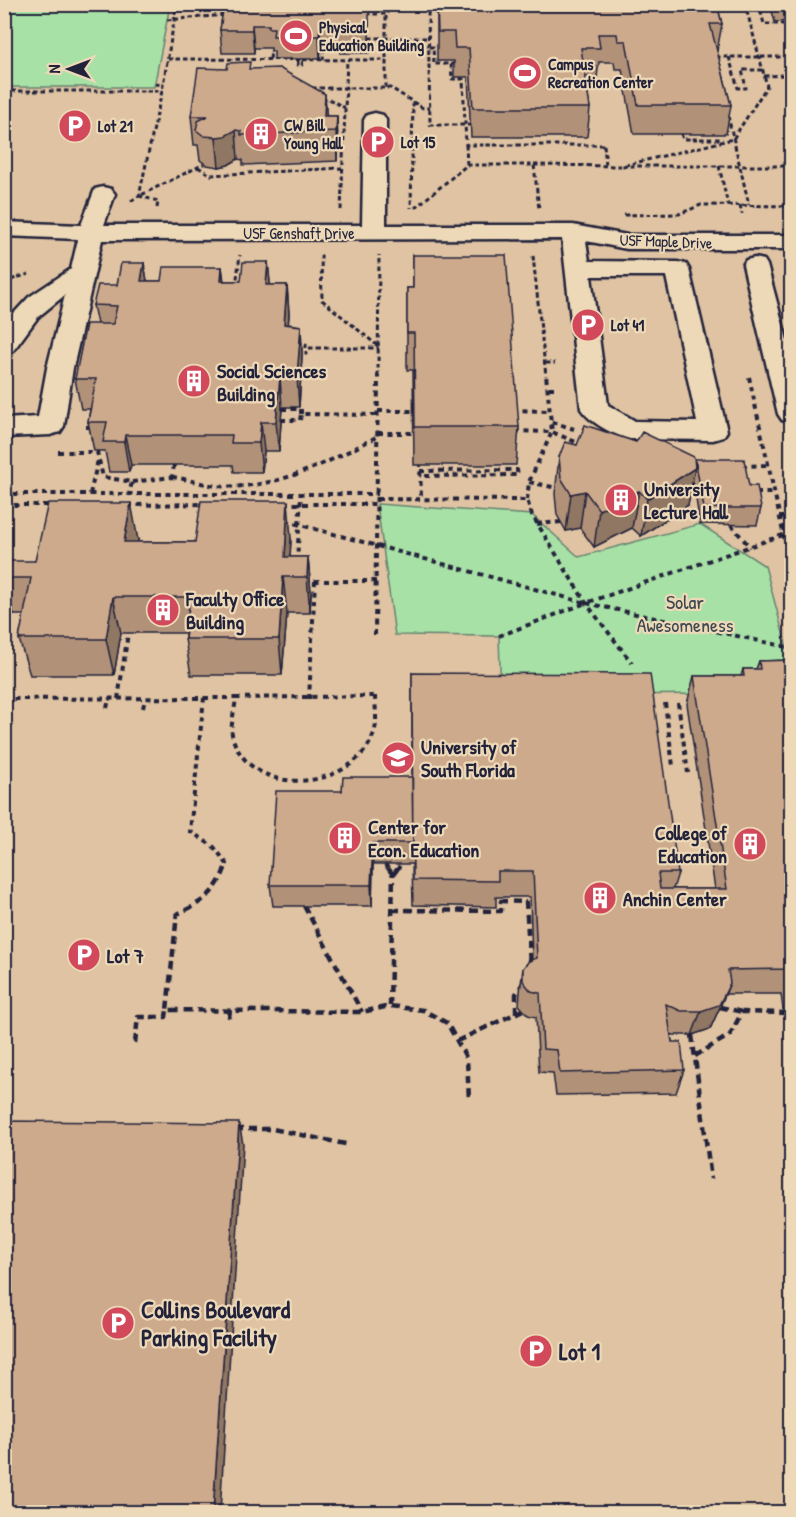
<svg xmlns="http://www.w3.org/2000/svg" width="796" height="1517" font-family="'Patrick Hand',sans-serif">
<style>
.built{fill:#dfc3a2}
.green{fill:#a8e1a6;stroke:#658270;stroke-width:1.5}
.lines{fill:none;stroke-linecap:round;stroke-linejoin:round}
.minor-casing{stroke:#22223b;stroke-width:5}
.path-far2{stroke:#22223b;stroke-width:3;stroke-dasharray:4.5 3;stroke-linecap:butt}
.path-far1{stroke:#22223b;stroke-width:4;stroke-dasharray:5 4.5;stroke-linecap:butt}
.path{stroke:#22223b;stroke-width:4.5;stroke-dasharray:8 5;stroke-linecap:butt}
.minor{fill:#edd9b7;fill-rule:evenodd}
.path-bridge{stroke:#22223b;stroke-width:3;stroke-dasharray:4.5 3;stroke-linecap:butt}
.wall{fill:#b19279;stroke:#22223b;stroke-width:1.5}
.shaded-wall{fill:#907763;stroke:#22223b;stroke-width:1.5}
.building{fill:#ceaa8d;stroke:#22223b;stroke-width:1.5}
.labels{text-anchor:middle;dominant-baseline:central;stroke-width:4.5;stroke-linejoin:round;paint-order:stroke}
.far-poi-label{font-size:16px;font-weight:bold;fill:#22223b;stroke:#edd9b7;text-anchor:start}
.far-street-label{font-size:16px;fill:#22223b;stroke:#edd9b7}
.poi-label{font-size:20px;font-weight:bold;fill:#22223b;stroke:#edd9b7;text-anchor:start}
.park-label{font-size:20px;fill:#3d4850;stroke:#edd9b7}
.near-poi-label{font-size:24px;font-weight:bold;fill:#22223b;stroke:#edd9b7;text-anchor:start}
</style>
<rect width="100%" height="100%" fill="#ecd2ae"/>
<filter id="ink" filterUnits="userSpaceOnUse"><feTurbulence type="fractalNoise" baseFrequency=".0167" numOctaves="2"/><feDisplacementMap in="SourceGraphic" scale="12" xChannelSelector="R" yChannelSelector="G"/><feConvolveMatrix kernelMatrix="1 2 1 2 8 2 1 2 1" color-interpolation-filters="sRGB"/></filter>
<g filter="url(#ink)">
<!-- built -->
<path class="built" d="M 5,5 L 791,5 L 791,1512 L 5,1512 Z"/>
<!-- green -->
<path class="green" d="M 5,4 L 170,5 L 154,87 L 5,87 Z
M 377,504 L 532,515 L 579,557 L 700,524 L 765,566 L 791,663 L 710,694 L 501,696 L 499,636 L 395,635 Z"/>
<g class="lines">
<!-- minor casing -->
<g class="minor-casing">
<path id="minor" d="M 375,113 L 383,115 L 386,120 L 386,225 L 573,225 L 627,235 L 792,235 L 792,249 L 627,249 L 586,241 L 589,261 L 677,262 L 686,264 L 689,269 L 727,431 L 723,437 L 713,440 L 630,439 C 614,435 590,423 581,409 L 562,239 L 102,240 L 73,368 L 64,426 L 60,432 L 50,435 L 4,437 L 4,419 L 38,417 L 47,368 L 65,295 L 38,317 L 13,351 L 4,353 L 4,324 L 29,297 L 71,269 L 78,239 L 4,236 L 4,222 L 81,225 L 95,189 L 103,187 L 111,189 L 115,194 L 104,225 L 362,225 L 364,120 L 367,115 ZM 591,276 L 666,276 L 697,422 L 635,421 L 608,405 Z
M 755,258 L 764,260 L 767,265 L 792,359 L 792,423 L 782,420 L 778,414 L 743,265 L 746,260 Z"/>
</g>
<!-- path-far2 -->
<path class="path-far2" d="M 386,4 L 389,10 L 394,4
M 745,4 L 767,86 L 733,139 L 622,166 L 792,166
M 759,4 L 764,24 L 792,24
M 366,14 L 386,14
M 167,20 L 226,15
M 429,47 L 433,47 L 434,64 L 454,64
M 716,57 L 792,57
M 729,57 L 738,88 L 746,88 L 742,70 L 762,70
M 168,59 L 386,60
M 270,59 L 271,51
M 323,60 L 324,48
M 298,61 L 298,65 L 302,65 L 303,60
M 764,76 L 785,75
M 155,84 L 163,85
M 312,88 L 391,88 L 413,102 L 411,208
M 386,88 L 386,14 L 389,10 L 428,10 L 430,125 L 471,125
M 4,91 L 162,91
M 322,100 L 327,98 L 345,108
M 413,102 L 423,108 L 430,108
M 728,116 L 749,205
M 681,134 L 683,139 L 723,139
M 466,145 L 467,165
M 604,145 L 606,166
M 534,165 L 622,166
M 719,166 L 728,205
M 198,167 L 211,175 L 342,168
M 131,201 L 139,196 L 162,91 L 177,4
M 740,205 L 742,214
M 157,208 L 158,201 L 139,196 L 204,164
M 415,208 L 467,165 L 534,165 L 539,209
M 341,210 L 347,60
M 624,215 L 679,214 L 701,205 L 792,206
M 321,255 L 322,300 L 379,347
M 533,256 L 546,376
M 4,282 L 29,274
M 236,286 L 240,255
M 298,344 L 306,344 L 306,348 L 379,348
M 297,354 L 306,354 L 306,348
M 546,363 L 555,363
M 378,376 L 379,255"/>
<!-- path-far1 -->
<path class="path-far1" d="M 749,377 L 792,573
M 549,388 L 558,388
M 282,409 L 301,409 L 301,414
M 513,410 L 551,411
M 378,411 L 416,411
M 281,420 L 300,420 L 301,414 L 378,415
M 552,422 L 574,429
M 86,427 L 93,427 L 90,438 L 96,438
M 515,431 L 552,432 L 583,445
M 378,433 L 418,433
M 58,452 L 97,452 L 103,477 L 132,482 L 129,494
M 420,462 L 421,499
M 742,466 L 768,465
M 420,471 L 517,470 L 518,475 L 420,476
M 172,477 C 187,479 202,484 217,486 C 275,491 329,462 378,436
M 132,482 L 172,477 L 174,465
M 529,482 L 557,488
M 756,493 L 774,493
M 4,494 L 378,494
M 90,494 L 98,460
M 377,499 L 527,500 L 532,515 L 586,603 L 632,663
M 527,500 L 529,482 L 552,432 L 546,375
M 284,504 L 377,504
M 4,505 L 52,505
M 128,505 L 205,504
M 779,517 L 792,517
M 286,521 L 586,603
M 537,524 L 561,522
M 731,525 L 750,547
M 783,535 L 586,603 L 792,648
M 297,562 L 301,494
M 305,581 L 376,581
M 4,607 L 16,606
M 375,635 L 378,375
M 499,636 L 586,603
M 375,696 C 375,707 378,721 374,733 C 355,790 254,801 233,739 C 229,727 235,710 236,698 Z
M 204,698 L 236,698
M 4,699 L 204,698 L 190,831 L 214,847 L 227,864 L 225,870
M 118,699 L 128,633
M 309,699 L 315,581
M 665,703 L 673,766
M 678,703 L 688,773
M 107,708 L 109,699
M 143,708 L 145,699
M 385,864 L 389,870
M 397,870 L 401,864"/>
<!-- path -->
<path class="path" d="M 225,868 C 217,893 200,904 177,914 L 167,1010 L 362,1012 L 390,1006 L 423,1010 L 447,1023 L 467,1059 L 469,1100
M 388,868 L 393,875
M 526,901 L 530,965
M 304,906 L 362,1012
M 392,910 L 501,911 L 501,901 L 526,902
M 390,1006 L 393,875 L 398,868
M 720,1007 L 742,1012
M 516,1013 L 516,994 L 523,983
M 229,1018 L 230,1010
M 692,1035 L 711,1179
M 457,1041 L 523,1010
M 135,1043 L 138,1017 L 166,1017 L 167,1010
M 695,1056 L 730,1035 L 742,1012 L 792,1013
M 235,1129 L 273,1129 L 350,1145"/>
<!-- minor -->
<use href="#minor" class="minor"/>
<!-- path-bridge -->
<path class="path-bridge" d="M 369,38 L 429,38
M 451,64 L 452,79 L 463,79 L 466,145 L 604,145"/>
</g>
<!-- wall -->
<path class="wall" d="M 224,4 L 369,20 L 369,53 L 340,53 L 340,48 L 321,48 L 320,59 L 274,59 L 274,51 L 271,51 L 271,48 L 254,48 L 254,53 L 222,53 L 220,30 Z
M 437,4 L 717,4 L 722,24 L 717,51 L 731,105 L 726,134 L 634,134 L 622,69 L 615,69 L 614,62 L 599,62 L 597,77 L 585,77 L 590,108 L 587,137 L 471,137 L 468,77 L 454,77 L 454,61 L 437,61 Z
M 770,4 L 792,4 L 792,21 L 775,22 Z
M 250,69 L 325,94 L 326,116 L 337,116 L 338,146 L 337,161 L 243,165 L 243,160 L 238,159 L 228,165 L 219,167 L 207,165 L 200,160 L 198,145 L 194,145 L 191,116 Z
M 413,255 L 519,427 L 516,465 L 414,465 L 413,370 L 407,370 L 407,288 L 413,288 Z
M 268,262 L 270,285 L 287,285 L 289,315 L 288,324 L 301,326 L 302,355 L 299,407 L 282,407 L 279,451 L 264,451 L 262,472 L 234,472 L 233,465 L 131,465 L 129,472 L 109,472 L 105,451 L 94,451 L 88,422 L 90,409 L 81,409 L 75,379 L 97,324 L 93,305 L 144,263 L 147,281 L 161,281 L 222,267 L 224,281 L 241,281 Z
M 577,445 L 695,462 L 695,459 L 749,486 L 761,508 L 757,525 L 700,524 L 693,481 L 688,505 L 641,536 L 632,528 L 594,547 L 580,528 L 566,531 L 557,515 L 555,494 L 559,457 Z
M 291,538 L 290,557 L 308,557 L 311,593 L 310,613 L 287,613 L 282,675 L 191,675 L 185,639 L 185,633 L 121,633 L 114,675 L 30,675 L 19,639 L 24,615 L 14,615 L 4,582 L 4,573 L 35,561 L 138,540 L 137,542 L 195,542 Z
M 792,660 L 792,1009 L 783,1009 L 781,994 L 725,994 L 720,1007 L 710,1029 L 692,1035 L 673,1035 L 671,1034 L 672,1042 L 684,1070 L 676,1093 L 556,1095 L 553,1073 L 539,1072 L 536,1017 L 528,1015 L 519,1005 L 520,992 L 523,968 L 532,960 L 530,897 L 496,897 L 496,907 L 413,905 L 412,864 L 373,864 L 372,906 L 273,906 L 270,885 L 342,791 L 412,777 L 412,673 L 678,873 L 673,889 L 715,889 L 687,704 L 694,676 L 741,676 L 743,669 L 756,669 L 759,661 Z"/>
<!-- shaded-wall -->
<path class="shaded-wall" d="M 252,25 L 254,48 L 254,53 L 252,30 Z
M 320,25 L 321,48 L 320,59 L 319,36 Z
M 325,94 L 327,123 L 324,116 Z
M 337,116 L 338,146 L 337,161 L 336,131 Z
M 236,130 L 238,159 L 228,165 L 219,167 L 216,137 Z
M 268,262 L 271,292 L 266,285 Z
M 144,263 L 149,293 L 141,281 Z
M 222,267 L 225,297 L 221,281 Z
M 287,285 L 289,315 L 286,354 L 284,324 Z
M 301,326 L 302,355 L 299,407 L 297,377 Z
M 280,377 L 282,407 L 279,451 L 276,422 Z
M 261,422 L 264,451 L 262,472 L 259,443 Z
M 125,435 L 131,465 L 129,472 L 124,442 Z
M 695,468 L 688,505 L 641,536 L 647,499 Z
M 585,491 L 580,528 L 566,531 L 571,494 Z
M 639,491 L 632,528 L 594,547 L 599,510 Z
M 288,501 L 291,538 L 289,577 L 285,557 Z
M 131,503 L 138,540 L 132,578 L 124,542 Z
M 308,557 L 311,593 L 310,613 L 307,577 Z
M 283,577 L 287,613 L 282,675 L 279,639 Z
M 113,597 L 121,633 L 114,675 L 106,639 Z
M 373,843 L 373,864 L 372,906 L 371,885 Z
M 730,983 L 720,1007 L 710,1029 L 692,1035 L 701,1011 Z
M 239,1123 L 243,1144 L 220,1512 L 213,1512 Z"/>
<!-- building -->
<path class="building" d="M 224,4 L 369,4 L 369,30 L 339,30 L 339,25 L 320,25 L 319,36 L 273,36 L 274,28 L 269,28 L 269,25 L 252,25 L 252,30 L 220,30 Z
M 437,4 L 717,4 L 722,24 L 710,24 L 731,105 L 638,105 L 626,41 L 618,41 L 617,34 L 598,34 L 600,48 L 581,48 L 590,108 L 473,108 L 469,48 L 455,48 L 454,32 L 438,32 Z
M 250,62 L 249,69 L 279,68 L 325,94 L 324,116 L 337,116 L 336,131 L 241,135 L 241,131 L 236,130 L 225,136 L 216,137 L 204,136 L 196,130 L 198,121 L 208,116 L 191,116 L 198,68 L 227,69 L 228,63 Z
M 413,255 L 506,255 L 519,427 L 415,427 L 414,333 L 407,333 L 407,288 L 413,288 Z
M 243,262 L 268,262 L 266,285 L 287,285 L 284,324 L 301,326 L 297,377 L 280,377 L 276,422 L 261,422 L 259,443 L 231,443 L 232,435 L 125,435 L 124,442 L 103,442 L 107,422 L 88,422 L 96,379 L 75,379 L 86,324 L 113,324 L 117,306 L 93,305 L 98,285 L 117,285 L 121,263 L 144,263 L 141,281 L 161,281 L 163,267 L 222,267 L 221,281 L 241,281 Z
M 585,425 L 636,442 L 642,432 L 694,457 L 695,468 L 647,499 L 639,491 L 599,510 L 585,491 L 571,494 L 561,478 L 559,457 L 565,442 L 577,445 Z
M 695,459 L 744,459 L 749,486 L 757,486 L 761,508 L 704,508 Z
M 201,501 L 288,501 L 285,557 L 308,557 L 307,577 L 283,577 L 279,639 L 185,639 L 190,597 L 113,597 L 106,639 L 19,639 L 31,578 L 4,578 L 4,573 L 7,561 L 35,561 L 48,503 L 131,503 L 124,542 L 195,542 Z
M 792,660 L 792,970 L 791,969 L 728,970 L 730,983 L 719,1005 L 701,1011 L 681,1011 L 666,1004 L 672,1042 L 681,1042 L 684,1070 L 560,1073 L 557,1050 L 543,1049 L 540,993 L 531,991 L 523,981 L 523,968 L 529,961 L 537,958 L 533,871 L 498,871 L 498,881 L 413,880 L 412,673 L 650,674 L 678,873 L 658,873 L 660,889 L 727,889 L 694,676 L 744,676 L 743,669 L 760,669 L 759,661 Z
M 343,777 L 412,777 L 413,843 L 373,843 L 371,885 L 270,885 L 276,791 L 342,791 Z
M 4,1121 L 239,1123 L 213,1512 L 4,1512 Z"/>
</g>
<!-- icons -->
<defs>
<g id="stadium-disc" transform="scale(1.725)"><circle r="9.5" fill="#d1495b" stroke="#edd9b7"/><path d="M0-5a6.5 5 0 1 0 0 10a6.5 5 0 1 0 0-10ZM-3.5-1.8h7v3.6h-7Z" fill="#fff"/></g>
<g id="parking-disc" transform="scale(1.725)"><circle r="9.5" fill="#d1495b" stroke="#edd9b7"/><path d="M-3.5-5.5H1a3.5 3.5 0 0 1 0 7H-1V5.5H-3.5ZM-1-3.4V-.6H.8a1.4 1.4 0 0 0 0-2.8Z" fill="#fff"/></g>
<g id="building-disc" transform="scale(1.725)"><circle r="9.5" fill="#d1495b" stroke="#edd9b7"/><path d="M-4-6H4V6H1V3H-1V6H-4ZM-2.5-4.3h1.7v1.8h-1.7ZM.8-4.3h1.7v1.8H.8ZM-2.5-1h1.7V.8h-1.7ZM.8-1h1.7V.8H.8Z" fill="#fff"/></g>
<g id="university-disc" transform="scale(1.725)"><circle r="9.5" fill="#d1495b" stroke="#edd9b7"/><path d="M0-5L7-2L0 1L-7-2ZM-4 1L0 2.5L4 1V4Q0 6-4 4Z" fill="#fff"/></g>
</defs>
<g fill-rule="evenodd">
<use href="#stadium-disc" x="296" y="36"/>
<use href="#stadium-disc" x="525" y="73"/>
<use href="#parking-disc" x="75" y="126"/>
<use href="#building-disc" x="261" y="134"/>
<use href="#parking-disc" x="378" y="142"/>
<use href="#parking-disc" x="588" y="325"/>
<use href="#building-disc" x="194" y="381"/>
<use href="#building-disc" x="621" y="500"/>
<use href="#building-disc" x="163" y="610"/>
<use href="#university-disc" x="398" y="758"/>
<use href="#building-disc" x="345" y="838"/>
<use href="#building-disc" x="750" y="844"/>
<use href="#building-disc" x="600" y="898"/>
<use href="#parking-disc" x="84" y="955"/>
<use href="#parking-disc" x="118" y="1323"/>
<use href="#parking-disc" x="536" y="1351"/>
</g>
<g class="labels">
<!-- far-poi labels -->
<g class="far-poi-label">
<text x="319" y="27">Physical<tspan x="319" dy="18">Education Building</tspan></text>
<text x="548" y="64">Campus<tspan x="548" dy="18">Recreation Center</tspan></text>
<text x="284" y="125">CW Bill<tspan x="284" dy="18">Young Hall</tspan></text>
<text x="98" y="126">Lot 21</text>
<text x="401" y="142">Lot 15</text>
<text x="611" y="325">Lot 41</text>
</g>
<!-- far-street labels -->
<g class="far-street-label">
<text x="299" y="233">USF Genshaft Drive</text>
<text transform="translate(666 241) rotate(2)">USF Maple Drive</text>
</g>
<!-- poi labels -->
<g class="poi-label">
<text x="217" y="370">Social Sciences<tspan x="217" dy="23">Building</tspan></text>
<text x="644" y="488">University<tspan x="644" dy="23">Lecture Hall</tspan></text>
<text x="186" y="598">Faculty Office<tspan x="186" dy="23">Building</tspan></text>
<text x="421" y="746">University of<tspan x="421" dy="23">South Florida</tspan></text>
<text x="368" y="826">Center for<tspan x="368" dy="23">Econ. Education</tspan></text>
<text x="727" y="832" text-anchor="end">College of<tspan x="727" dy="23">Education</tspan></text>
<text x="623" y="898">Anchin Center</text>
<text x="107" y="955">Lot 7</text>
</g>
<!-- park labels -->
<g class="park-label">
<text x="685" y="601">Solar<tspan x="685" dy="23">Awesomeness</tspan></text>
</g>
<!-- near-poi labels -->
<g class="near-poi-label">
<text x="141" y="1309">Collins Boulevard<tspan x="141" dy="28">Parking Facility</tspan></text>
<text x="559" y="1351">Lot 1</text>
</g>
</g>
<!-- margin -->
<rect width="796" height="1517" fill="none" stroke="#edd9b7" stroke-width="24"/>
<rect x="12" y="12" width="772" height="1493" fill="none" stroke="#22223b" stroke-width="2" filter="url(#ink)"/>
<!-- north arrow -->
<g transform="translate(69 69) rotate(270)" stroke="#edd9b7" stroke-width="4.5" paint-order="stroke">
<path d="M0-4.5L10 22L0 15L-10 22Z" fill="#22223b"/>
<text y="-9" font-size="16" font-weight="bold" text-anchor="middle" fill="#22223b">N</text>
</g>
</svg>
